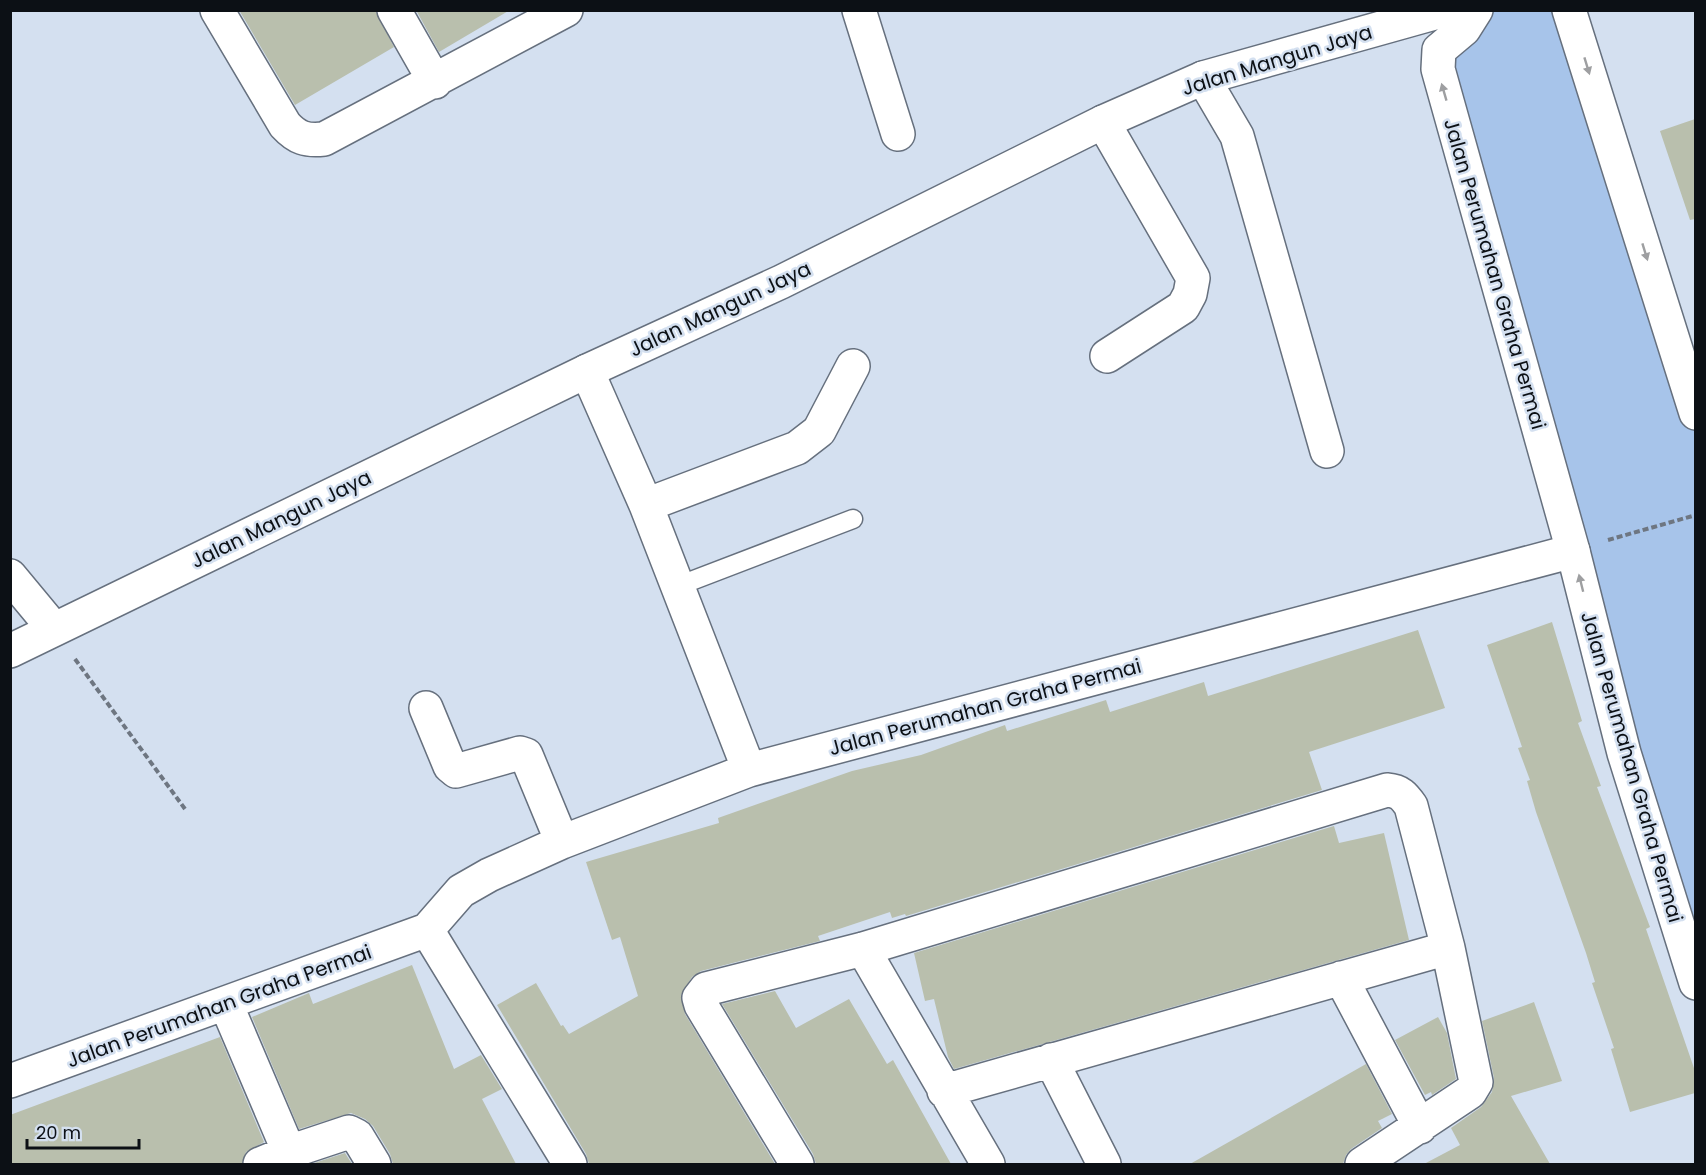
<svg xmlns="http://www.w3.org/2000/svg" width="1706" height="1175" font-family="Poppins,sans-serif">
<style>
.green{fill:#a7c4ea}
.building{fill:#b9bfad}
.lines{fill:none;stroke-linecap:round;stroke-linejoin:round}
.lane-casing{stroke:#66707e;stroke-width:21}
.street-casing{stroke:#66707e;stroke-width:36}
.secondary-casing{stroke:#66707e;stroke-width:36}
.path{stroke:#6e7681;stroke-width:4;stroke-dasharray:6 3;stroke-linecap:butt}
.lane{stroke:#fff;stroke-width:18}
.street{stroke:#fff;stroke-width:33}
.secondary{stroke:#fff;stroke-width:33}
.oneway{fill:#9e9fa1}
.labels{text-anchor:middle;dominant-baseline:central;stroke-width:5;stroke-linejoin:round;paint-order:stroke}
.street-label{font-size:20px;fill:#0c1015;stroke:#d4e0f0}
</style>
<rect width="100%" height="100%" fill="#d4e0f0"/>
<!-- green -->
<path class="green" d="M 1476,11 L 1569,11 L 1695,413 L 1695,983 L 1439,50 Z"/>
<!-- building -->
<path class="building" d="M 239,10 L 375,10 L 394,47 L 295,105 Z
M 416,10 L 510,10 L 439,52 Z
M 1695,119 L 1695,219 L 1690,220 L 1660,131 Z
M 1552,622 L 1582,721 L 1578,723 L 1601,786 L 1597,787 L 1650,927 L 1646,929 L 1695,1071 L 1695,1093 L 1630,1112 L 1611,1049 L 1614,1048 L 1592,983 L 1595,982 L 1586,953 L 1536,812 L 1527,781 L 1530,780 L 1518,748 L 1522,747 L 1487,645 Z
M 1418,630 L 1445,708 L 1309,752 L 1322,790 L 906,916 L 905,914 L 892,918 L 890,912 L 818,936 L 820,941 L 701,971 L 692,977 L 681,995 L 685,1014 L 775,1164 L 589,1164 L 586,1154 L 497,1005 L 536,983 L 561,1026 L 563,1025 L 569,1034 L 638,996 L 620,937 L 612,940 L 586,862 L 719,823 L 718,818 L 852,771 L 921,755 L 1005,725 L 1007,731 L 1106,700 L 1110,712 L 1204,682 L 1208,696 Z
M 1334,826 L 1339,843 L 1384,833 L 1409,940 L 954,1069 L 948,1057 L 934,999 L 925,1001 L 914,953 Z
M 412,965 L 454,1069 L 481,1055 L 502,1089 L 482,1099 L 516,1164 L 393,1164 L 390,1154 L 373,1126 L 365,1119 L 351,1113 L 299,1129 L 252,1017 L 309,993 L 313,1004 Z
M 775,991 L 796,1028 L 849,999 L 887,1064 L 893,1060 L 951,1164 L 816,1164 L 813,1154 L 722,1004 Z
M 1534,1002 L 1562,1081 L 1511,1096 L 1550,1164 L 1424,1164 L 1460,1145 L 1451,1128 L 1481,1107 L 1492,1092 L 1494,1078 L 1482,1021 Z
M 1438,1017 L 1447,1033 L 1456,1079 L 1432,1095 L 1431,1092 L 1425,1095 L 1395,1040 Z
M 220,1037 L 264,1142 L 246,1152 L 242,1164 L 10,1164 L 10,1115 Z
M 1366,1064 L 1392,1114 L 1378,1121 L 1382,1128 L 1351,1149 L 1346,1155 L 1343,1164 L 1190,1164 Z
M 345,1153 L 352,1164 L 311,1164 Z"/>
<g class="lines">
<!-- lane casing -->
<g class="lane-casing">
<path id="lane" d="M 678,586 L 853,519"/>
</g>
<!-- street casing -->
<g class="street-casing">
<path id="street" d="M 217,10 L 285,125 C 297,138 306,141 324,139 L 566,10
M 394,10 L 435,82
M 859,10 L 898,134
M 1203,78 L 1237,136 L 1327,451
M 1103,122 L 1193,278 L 1190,294 L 1183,307 L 1107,356
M 587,371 L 646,505 L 749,770
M 646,505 L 797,448 L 819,431 L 853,366
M 10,576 L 54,629
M 426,708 L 450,766 L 456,771 L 520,753 L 526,755 L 562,842
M 863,949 L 988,1164
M 1341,978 L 1420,1127
M 226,1004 L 289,1152
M 1051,1060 L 1104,1164
M 10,1081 L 427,930
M 944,1091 L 1448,948
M 260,1164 L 289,1152 L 349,1132 L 357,1136 L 374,1164
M 570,1164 L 427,930 L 461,891 L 489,875 L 562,842 L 749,770 L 1573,551
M 797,1164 L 701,1005 L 699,998 L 706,989 L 863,949 L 1387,790 C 1400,791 1404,796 1411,806 L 1448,948 L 1476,1082 L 1470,1092 L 1362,1164"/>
</g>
<!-- secondary casing -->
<g class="secondary-casing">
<path id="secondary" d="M 1476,10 L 1464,29 L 1439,50 L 1438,69 L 1573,551 L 1624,753 L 1696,983
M 1569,10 L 1696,413
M 10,651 L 587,371 L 781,282 L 1103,122 L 1203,78 L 1445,10"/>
</g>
<!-- path -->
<path class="path" d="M 1608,540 L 1696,515
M 75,659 L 185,809"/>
<!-- lane -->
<use href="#lane" class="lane"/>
<!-- street -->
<use href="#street" class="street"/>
<!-- secondary -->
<use href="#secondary" class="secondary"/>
</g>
<!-- one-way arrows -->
<defs><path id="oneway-solid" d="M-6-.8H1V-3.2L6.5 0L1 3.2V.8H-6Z" transform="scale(1.5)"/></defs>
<g class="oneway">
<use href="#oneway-solid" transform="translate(1587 66) rotate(73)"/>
<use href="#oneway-solid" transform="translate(1444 92) rotate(-106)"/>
<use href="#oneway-solid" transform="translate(1645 252) rotate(73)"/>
<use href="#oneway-solid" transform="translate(1581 583) rotate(-104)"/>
</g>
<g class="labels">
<!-- street labels -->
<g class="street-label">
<text transform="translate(1277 60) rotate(-17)">Jalan Mangun Jaya</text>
<text transform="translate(1495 274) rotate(74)">Jalan Perumahan Graha Permai</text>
<text transform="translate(720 309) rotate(-25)">Jalan Mangun Jaya</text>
<text transform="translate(281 519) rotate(-26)">Jalan Mangun Jaya</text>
<text transform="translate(985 707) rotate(-15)">Jalan Perumahan Graha Permai</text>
<text transform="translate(1632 767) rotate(74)">Jalan Perumahan Graha Permai</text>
<text transform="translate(219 1006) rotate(-20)">Jalan Perumahan Graha Permai</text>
</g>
</g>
<!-- border -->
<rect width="1706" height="1175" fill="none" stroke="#0c1015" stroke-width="24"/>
<!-- scale -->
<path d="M27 1139v9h112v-9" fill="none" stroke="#0c1015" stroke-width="3"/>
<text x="36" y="1139" font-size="18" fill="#0c1015" stroke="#d4e0f0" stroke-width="4.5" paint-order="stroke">20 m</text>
</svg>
